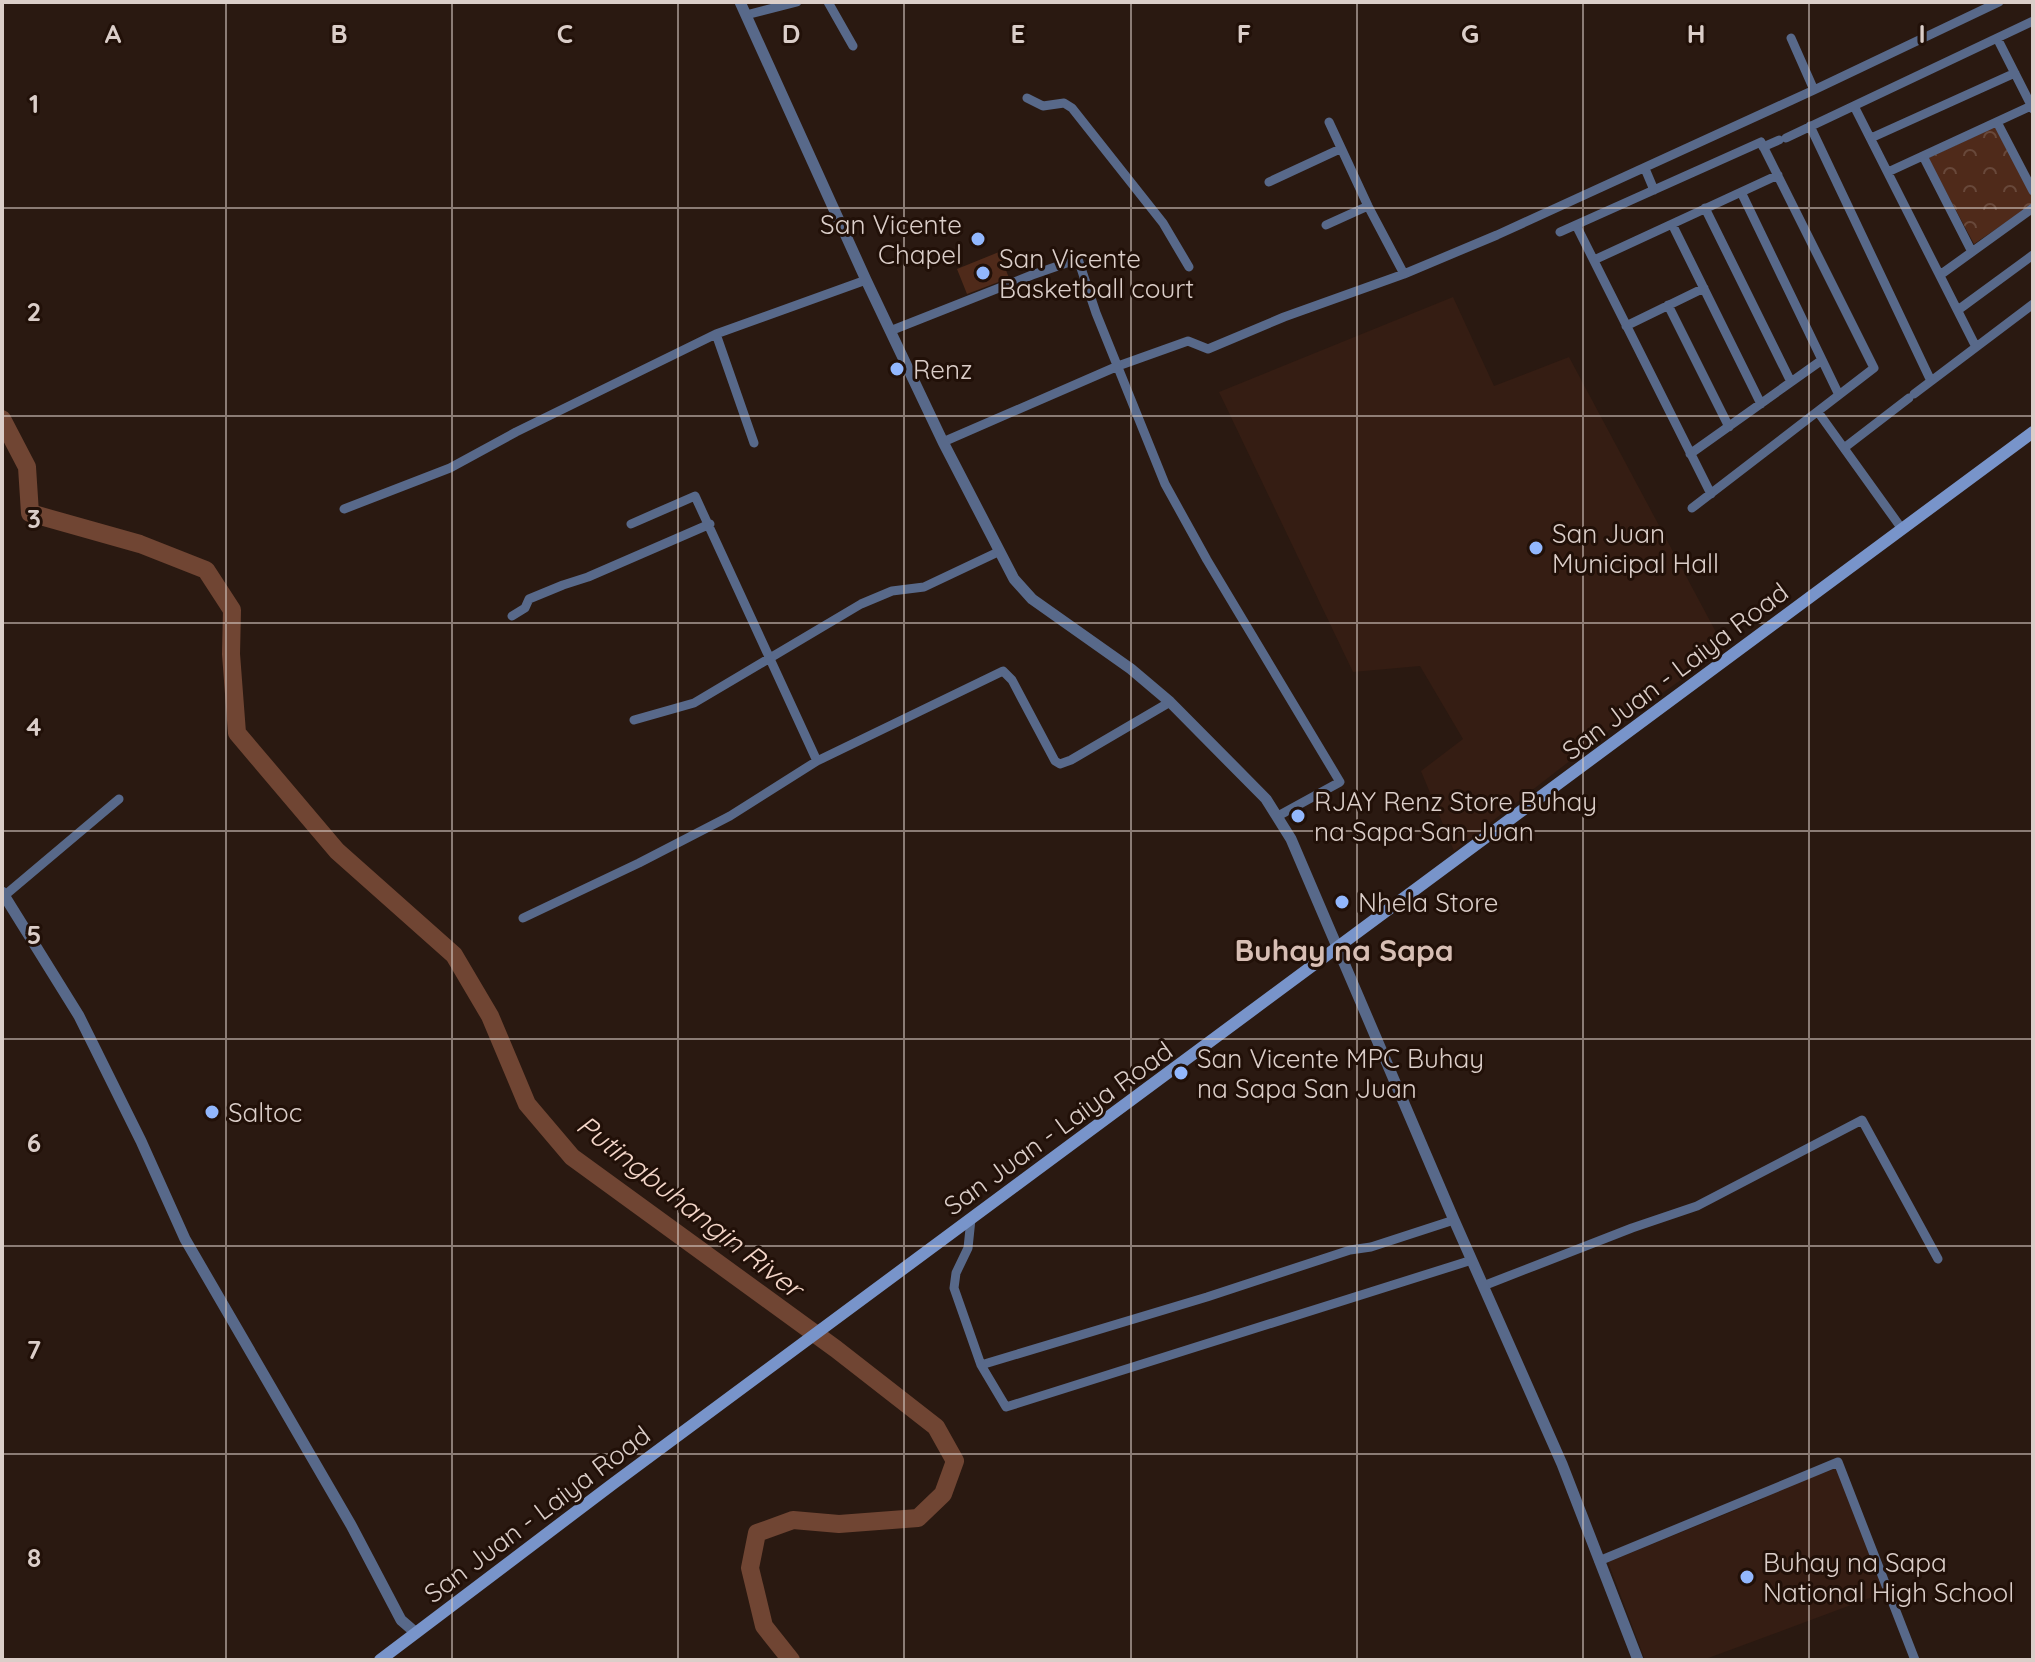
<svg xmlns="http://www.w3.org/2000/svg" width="2035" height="1662" font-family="Quicksand,sans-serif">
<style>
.built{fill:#351d13}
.grass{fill:#4f2a1a}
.park{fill:url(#park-crowns)}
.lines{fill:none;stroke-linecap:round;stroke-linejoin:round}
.river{stroke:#704533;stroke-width:18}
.minor{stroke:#58698a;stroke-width:9}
.tertiary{stroke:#58698a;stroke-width:11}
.secondary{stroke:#7894ca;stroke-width:12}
.grid{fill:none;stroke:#dbcec9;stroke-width:2;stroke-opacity:0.55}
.poi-dot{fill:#92b7fd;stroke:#211008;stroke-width:3}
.labels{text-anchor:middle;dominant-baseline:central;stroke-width:6;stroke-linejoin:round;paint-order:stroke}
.poi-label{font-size:26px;fill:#dbcec9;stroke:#211008;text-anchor:start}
.street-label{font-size:26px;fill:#dbcec9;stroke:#211008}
.water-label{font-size:28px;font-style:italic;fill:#f4d6c9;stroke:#211008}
.quarter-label{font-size:30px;font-weight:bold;fill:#d7beb4;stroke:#211008}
.grid-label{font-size:26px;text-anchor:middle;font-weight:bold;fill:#dbcec9;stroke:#211008;stroke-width:6;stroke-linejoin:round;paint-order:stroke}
</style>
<defs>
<pattern id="park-crowns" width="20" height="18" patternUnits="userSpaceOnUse" patternTransform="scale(2)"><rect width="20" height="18" fill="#4f2a1a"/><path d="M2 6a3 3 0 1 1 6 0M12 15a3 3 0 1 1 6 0" fill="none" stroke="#68483a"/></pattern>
</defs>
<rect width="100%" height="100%" fill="#2a1911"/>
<!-- built -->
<path class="built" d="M 1453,297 L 1494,386 L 1569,357 L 1725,649 L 1607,732 L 1454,851 L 1421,771 L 1463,739 L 1420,666 L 1353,672 L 1219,392 Z
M 1837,1468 L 1886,1592 L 1703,1660 L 1645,1660 L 1608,1562 L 1763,1499 L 1765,1494 Z"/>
<!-- grass -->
<path class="grass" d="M 999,252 L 1009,278 L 967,294 L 957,269 Z"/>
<!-- park -->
<path class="park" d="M 1995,127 L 2033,199 L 2033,204 L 1974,244 L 1928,158 Z"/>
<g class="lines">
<!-- river -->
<path class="river" d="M 2,419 L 27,467 L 30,513 L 140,544 L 206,570 L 232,610 L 231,654 L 237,733 L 337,851 L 454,955 L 490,1016 L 527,1104 L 572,1157 L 836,1349 L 936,1427 L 955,1461 L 943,1494 L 918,1518 L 839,1524 L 793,1520 L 757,1533 L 750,1568 L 764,1626 L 791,1660"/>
<!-- minor -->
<path class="minor" d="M 828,2 L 853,46
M 746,15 L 797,2
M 1791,38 L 1814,90
M 1997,38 L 2033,109
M 1027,98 L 1043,106 L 1064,103 L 1072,108 L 1163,223 L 1189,267
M 1854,106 L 1976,347
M 1329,122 L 1368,206 L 1404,274
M 1997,122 L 2033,191
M 1810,126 L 1931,381
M 1786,138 L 2033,21
M 1871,138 L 2015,73
M 1763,147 L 1779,140
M 1923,156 L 1972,252
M 1646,171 L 1654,190
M 1888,172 L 2031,106
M 1269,182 L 1340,149
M 1741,192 L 1839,395
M 1705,208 L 1791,382
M 1672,224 L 1761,404
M 1326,225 L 1368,206
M 1576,225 L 1711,494
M 1560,232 L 1761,142 L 1874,368 L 1692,508
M 1594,260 L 1778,175
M 1940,275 L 2033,208
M 1668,305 L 1729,427
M 1958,310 L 2033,255
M 1626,326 L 1704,288
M 890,331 L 1032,275 L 1078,259 L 1096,313 L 1165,484 L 1207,560 L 1340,782 L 1278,816
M 716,334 L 754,443
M 1914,394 L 2033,304
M 1818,412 L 1902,529
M 943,442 L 1118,366 L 1188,341 L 1208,349 L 1284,317 L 1404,274 L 1497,235 L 1814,90 L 1999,2
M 1844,448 L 1909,398
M 1690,454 L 1822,360
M 344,509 L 450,468 L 516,432 L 716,334 L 866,280
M 631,524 L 695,496 L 817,761
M 512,616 L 525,608 L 529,599 L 563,585 L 588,577 L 710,524
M 634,720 L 694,703 L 861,604 L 892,591 L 924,587 L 998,552
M 4,896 L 119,799
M 523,918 L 639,863 L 730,816 L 817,761 L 1003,671 L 1012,680 L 1055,761 L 1060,764 L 1071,760 L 1170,702
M 971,1219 L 968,1248 L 956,1273 L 954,1288 L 981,1365 L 1006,1407 L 1472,1260
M 1483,1286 L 1632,1228 L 1697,1206 L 1862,1120 L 1938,1259
M 981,1365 L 1207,1297 L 1350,1250 L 1371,1247 L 1454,1220
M 1599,1561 L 1838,1462 L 1915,1660"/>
<!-- tertiary -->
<path class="tertiary" d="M 740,2 L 866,280 L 943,442 L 1014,579 L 1032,599 L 1131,669 L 1170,702 L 1266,799 L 1291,839 L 1454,1220 L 1562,1464 L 1638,1660
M 2,892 L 79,1016 L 141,1141 L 185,1239 L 351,1525 L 401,1620 L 416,1633"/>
<!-- secondary -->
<path class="secondary" d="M 380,1660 L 614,1483 L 2033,432"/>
</g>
<!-- grid -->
<path class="grid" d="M 226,2 L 226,1660M 452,2 L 452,1660M 678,2 L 678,1660M 904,2 L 904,1660M 1131,2 L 1131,1660M 1357,2 L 1357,1660M 1583,2 L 1583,1660M 1809,2 L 1809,1660M 2,208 L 2033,208M 2,416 L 2033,416M 2,623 L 2033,623M 2,831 L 2033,831M 2,1039 L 2033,1039M 2,1246 L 2033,1246M 2,1454 L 2033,1454"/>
<!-- markers -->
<g class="poi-dot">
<circle cx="978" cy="239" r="8"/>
<circle cx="983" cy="273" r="8"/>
<circle cx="897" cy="369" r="8"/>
<circle cx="1536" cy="548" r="8"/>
<circle cx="1298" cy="816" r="8"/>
<circle cx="1342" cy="902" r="8"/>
<circle cx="1181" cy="1073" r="8"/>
<circle cx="212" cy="1112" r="8"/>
<circle cx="1747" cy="1577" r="8"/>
</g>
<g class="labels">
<!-- poi labels -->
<g class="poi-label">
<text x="962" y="224" text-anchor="end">San Vicente<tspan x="962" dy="30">Chapel</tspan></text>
<text x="999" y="258">San Vicente<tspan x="999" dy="30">Basketball court</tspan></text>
<text x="913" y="369">Renz</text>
<text x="1552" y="533">San Juan<tspan x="1552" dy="30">Municipal Hall</tspan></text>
<text x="1314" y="801">RJAY Renz Store Buhay<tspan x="1314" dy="30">na Sapa San Juan</tspan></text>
<text x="1358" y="902">Nhela Store</text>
<text x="1197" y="1058">San Vicente MPC Buhay<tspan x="1197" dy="30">na Sapa San Juan</tspan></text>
<text x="228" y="1112">Saltoc</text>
<text x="1763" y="1562">Buhay na Sapa<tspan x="1763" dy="30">National High School</tspan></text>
</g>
<!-- street labels -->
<g class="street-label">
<text transform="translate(1675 671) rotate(-37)">San Juan - Laiya Road</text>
<text transform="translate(1058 1128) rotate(-36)">San Juan - Laiya Road</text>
<text transform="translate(537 1514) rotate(-37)">San Juan - Laiya Road</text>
</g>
<!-- water labels -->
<g class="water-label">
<text transform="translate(690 1206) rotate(38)">Putingbuhangin River</text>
</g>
<!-- quarter labels -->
<g class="quarter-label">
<text x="1344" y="950">Buhay na Sapa</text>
</g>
</g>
<g class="grid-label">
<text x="113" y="43">A</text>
<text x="339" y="43">B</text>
<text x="565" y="43">C</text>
<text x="791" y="43">D</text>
<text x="1018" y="43">E</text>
<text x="1244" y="43">F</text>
<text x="1470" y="43">G</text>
<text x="1696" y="43">H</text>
<text x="1922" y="43">I</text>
<text x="34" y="113">1</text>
<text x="34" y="321">2</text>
<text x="34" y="528">3</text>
<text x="34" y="736">4</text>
<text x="34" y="944">5</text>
<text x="34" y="1152">6</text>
<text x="34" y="1359">7</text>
<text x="34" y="1567">8</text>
</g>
<!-- border -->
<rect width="2035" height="1662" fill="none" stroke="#dbcec9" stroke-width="8"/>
</svg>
